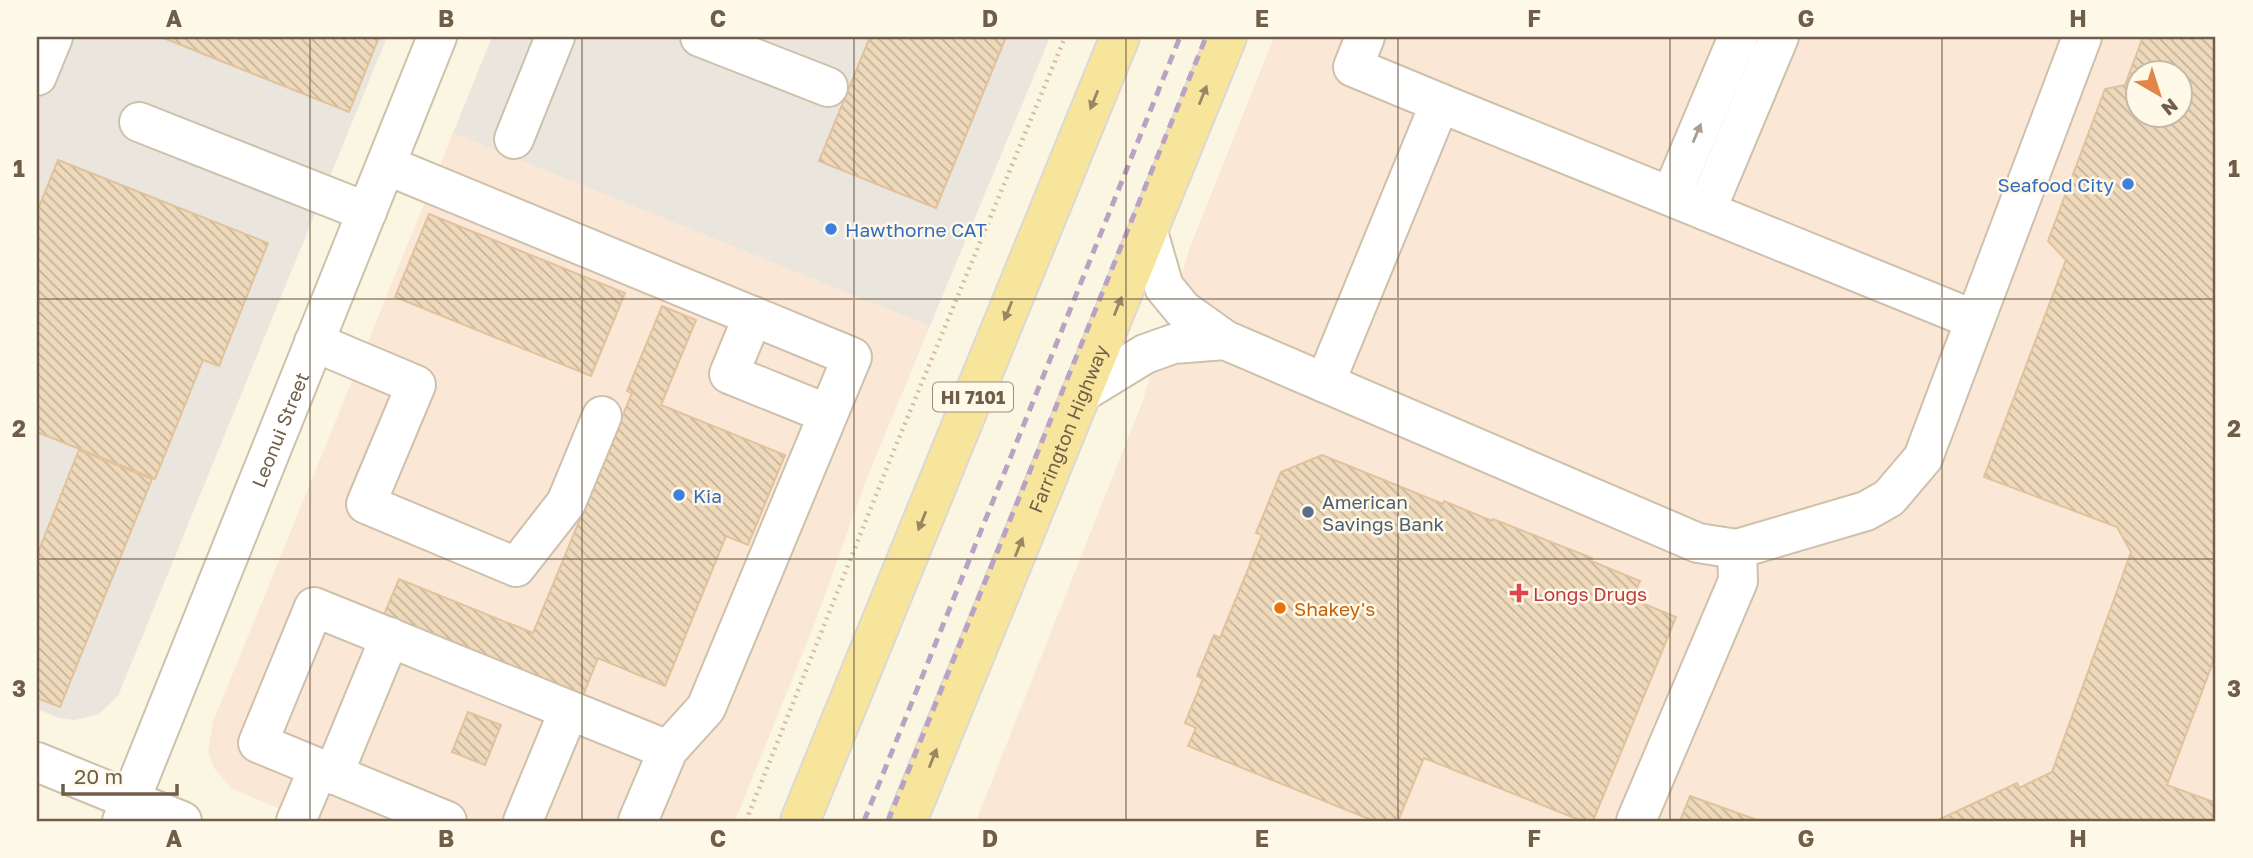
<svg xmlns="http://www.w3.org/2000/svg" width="2253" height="858" font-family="'Golos Text',sans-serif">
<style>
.commercial{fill:#fbe7d6;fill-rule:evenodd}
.industrial{fill:#eae5dd}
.building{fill:url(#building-back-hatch);stroke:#e1c29c;stroke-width:2;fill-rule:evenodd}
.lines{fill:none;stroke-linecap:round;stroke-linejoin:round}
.minor-casing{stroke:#cec1ac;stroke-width:42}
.major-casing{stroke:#ddd8d4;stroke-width:42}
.path{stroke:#d4bc9e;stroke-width:4.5;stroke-dasharray:2 5;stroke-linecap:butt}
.minor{stroke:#fff;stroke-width:38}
.major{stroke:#f8e59c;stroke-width:38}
.rail{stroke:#b9a2c3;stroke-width:5;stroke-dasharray:10 7;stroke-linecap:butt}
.oneway{fill:#9a8663}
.oneway2{fill:#aa9e92}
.grid{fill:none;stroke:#715e4a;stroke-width:2;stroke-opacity:0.55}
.shop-dot{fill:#3f7fe0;stroke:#fef9e8;stroke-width:2.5}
.service-dot{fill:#5c6f8a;stroke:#fef9e8;stroke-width:2.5}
.health-dot{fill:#e0444e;stroke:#fef9e8;stroke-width:2.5}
.food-dot{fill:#e8710a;stroke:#fef9e8;stroke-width:2.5}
.labels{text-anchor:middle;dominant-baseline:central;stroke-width:5;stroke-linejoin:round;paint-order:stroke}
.shield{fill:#fef9e8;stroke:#9b8c79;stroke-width:2}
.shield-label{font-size:18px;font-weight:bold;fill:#715e4a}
.shop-label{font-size:19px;fill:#366cbe;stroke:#fef9e8;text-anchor:start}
.street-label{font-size:19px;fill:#715e4a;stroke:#fef9e8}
.service-label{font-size:19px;fill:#4e5e75;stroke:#fef9e8;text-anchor:start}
.health-label{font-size:19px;fill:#be3a42;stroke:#fef9e8;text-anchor:start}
.food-label{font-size:19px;fill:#c56008;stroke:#fef9e8;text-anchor:start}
.neatline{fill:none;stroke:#715e4a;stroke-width:2.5}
.grid-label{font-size:23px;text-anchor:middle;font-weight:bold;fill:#715e4a}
</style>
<defs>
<pattern id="building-back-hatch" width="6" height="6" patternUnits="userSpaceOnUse" patternTransform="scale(1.75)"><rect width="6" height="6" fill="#efd9bb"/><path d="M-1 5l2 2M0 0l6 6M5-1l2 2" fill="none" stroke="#c6b39a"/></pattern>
</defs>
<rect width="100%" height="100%" fill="#fbf6e2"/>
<!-- commercial -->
<path class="commercial" d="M 1274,37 L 2216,37 L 2216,821 L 976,821 L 1142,403 L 1190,247 ZM 2138,74 L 2180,74 L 2180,116 L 2138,116 Z
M 453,133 L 930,326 L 867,478 L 814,625 L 735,821 L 311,821 L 232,789 L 214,768 L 208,752 L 213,722 Z"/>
<!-- industrial -->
<path class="industrial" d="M 37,37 L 387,37 L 118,696 L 99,714 L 75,720 L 59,718 L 37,709 Z
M 492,37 L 1050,37 L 930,326 L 453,133 Z"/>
<!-- building -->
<path class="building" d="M 161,37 L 379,37 L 349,112 Z
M 870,37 L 1006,37 L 936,208 L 819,161 Z
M 2143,37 L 2216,37 L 2216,654 L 2167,785 L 2216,803 L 2216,821 L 1936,821 L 2017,783 L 2019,788 L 2052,772 L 2131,552 L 2117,527 L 1984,477 L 2066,260 L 2048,241 L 2105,89 L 2125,85 ZM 2138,74 L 2180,74 L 2180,116 L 2138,116 Z
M 58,160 L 268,243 L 219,366 L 203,360 L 155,479 L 37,432 L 37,212 Z
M 429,214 L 625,293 L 591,376 L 395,297 Z
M 662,306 L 696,320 L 661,405 L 785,455 L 748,545 L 726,536 L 665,686 L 598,658 L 582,698 L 383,617 L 399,579 L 533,633 L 632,393 L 627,391 Z
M 79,450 L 152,479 L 60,707 L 37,698 L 37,555 Z
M 1322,455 L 1443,504 L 1444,501 L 1492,521 L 1493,519 L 1592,558 L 1591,561 L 1640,581 L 1632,599 L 1676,617 L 1593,821 L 1582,821 L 1424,758 L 1398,821 L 1374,821 L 1188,746 L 1196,728 L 1185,723 L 1203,679 L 1197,676 L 1214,635 L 1220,638 L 1262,535 L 1256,533 L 1281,472 Z
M 468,712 L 501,725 L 485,765 L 452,752 Z
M 1690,796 L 1760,821 L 1680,821 Z"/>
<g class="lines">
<!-- minor casing -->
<g class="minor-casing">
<g id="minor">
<path d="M 700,37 L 828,87"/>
<path d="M 1365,37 L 1353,67 L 1440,103"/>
<path d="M 37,76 L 53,37"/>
<path d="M 139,122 L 367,212"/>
<path d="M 514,139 L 555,37"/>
<path d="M 386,165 L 852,357 L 706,708 L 668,750 L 638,821"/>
<path d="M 1671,196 L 1738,37"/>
<path d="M 1706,211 L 1779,37"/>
<path d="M 1148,232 L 1164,287 L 1183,310 L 1225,340 L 1698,543 L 1737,549"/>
<path d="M 753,316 L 729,374 L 828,414"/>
<path d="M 314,342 L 416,385 L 366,504 L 516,567 L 566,503 L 602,416"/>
<path d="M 1325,383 L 1440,103 L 1975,320"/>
<path d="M 1083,392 L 1145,354 L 1173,344 L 1225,340"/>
<path d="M 37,762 L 182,821"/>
<path d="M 333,775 L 390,637"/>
<path id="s1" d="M 122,821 L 437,37"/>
<path d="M 296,821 L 318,769"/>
<path d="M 447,821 L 258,743 L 314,607 L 569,710"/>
<path d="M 523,821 L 569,710 L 668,750"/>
<path d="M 1636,821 L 1738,581 L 1737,549 L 1866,511 L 1889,498 L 1923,458 L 2082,37"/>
</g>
</g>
<!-- major casing -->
<g class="major-casing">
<g id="major">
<path d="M 800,821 L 1120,37"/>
<path id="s2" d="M 907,821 L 1227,37"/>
</g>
</g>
<!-- path -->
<path class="path" d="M 746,821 L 894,450 L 1065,37"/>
<!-- minor -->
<use href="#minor" class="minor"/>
<!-- major -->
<use href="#major" class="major"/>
<!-- rail -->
<path class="rail" d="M 864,821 L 1180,37
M 888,821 L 1206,37"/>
</g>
<!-- one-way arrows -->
<defs><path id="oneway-solid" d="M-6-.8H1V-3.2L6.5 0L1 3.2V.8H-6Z" transform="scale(1.75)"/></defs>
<g class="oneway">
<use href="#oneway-solid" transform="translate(1203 95) rotate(-68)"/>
<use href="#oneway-solid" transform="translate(1094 100) rotate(112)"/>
<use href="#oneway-solid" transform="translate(1118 306) rotate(-68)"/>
<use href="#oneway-solid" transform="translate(1008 311) rotate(112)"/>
<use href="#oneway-solid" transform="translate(922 521) rotate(112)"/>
<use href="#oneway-solid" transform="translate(1019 547) rotate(-68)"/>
<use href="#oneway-solid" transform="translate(933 758) rotate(-68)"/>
</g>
<use class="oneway2" href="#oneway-solid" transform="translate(1697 133) rotate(-67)"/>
<!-- grid -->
<path class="grid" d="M 310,37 L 310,821M 582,37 L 582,821M 854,37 L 854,821M 1126,37 L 1126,821M 1398,37 L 1398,821M 1670,37 L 1670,821M 1942,37 L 1942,821M 37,299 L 2216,299M 37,559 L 2216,559"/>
<!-- markers -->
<g class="shop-dot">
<circle cx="2128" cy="184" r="7"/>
<circle cx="831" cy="229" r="7"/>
<circle cx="679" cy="495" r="7"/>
</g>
<circle class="service-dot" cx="1308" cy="512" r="7"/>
<path class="health-dot" d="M1515.5 582.5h7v7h7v7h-7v7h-7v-7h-7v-7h7z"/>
<circle class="food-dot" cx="1280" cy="608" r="7"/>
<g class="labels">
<!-- shield labels -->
<rect class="shield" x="933" y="382.5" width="80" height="29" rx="5"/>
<g class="shield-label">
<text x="973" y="397">HI 7101</text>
</g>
<!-- shop labels -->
<g class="shop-label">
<text x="2114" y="184" text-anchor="end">Seafood City</text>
<text x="845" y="229">Hawthorne CAT</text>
<text x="693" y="495">Kia</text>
</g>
<!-- street labels -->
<g class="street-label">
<text stroke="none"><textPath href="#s1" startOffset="422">Leonui Street</textPath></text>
<text stroke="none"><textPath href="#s2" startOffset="424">Farrington Highway</textPath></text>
</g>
<!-- service labels -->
<g class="service-label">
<text x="1322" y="501">American<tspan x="1322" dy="22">Savings Bank</tspan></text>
</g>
<!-- health labels -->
<g class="health-label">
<text x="1533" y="593">Longs Drugs</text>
</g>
<!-- food labels -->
<g class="food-label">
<text x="1294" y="608">Shakey's</text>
</g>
</g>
<!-- border -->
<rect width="2253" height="858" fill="none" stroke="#fef9e8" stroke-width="77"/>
<!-- north arrow -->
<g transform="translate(2159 94) rotate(141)"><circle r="33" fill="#fef9e8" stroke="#c6bba9" stroke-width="2"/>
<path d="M0-5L12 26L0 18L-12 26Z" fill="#e1864b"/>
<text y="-10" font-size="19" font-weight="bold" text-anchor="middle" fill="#715e4a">N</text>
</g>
<!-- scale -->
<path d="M63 784v10h114v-10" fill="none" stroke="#715e4a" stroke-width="3.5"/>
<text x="74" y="784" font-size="21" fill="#715e4a" stroke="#fef9e8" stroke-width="5" paint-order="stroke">20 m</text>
<rect x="38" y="38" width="2176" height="782" class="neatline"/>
<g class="grid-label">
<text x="174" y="27">A</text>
<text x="446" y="27">B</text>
<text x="718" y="27">C</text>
<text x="990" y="27">D</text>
<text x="1262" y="27">E</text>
<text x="1534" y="27">F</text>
<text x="1806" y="27">G</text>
<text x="2078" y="27">H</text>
<text x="19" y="177">1</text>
<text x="2234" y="177">1</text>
<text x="19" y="437">2</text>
<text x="2234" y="437">2</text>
<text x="19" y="697">3</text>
<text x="2234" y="697">3</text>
<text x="174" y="847">A</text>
<text x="446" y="847">B</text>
<text x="718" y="847">C</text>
<text x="990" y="847">D</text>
<text x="1262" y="847">E</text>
<text x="1534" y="847">F</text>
<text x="1806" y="847">G</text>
<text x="2078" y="847">H</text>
</g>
</svg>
